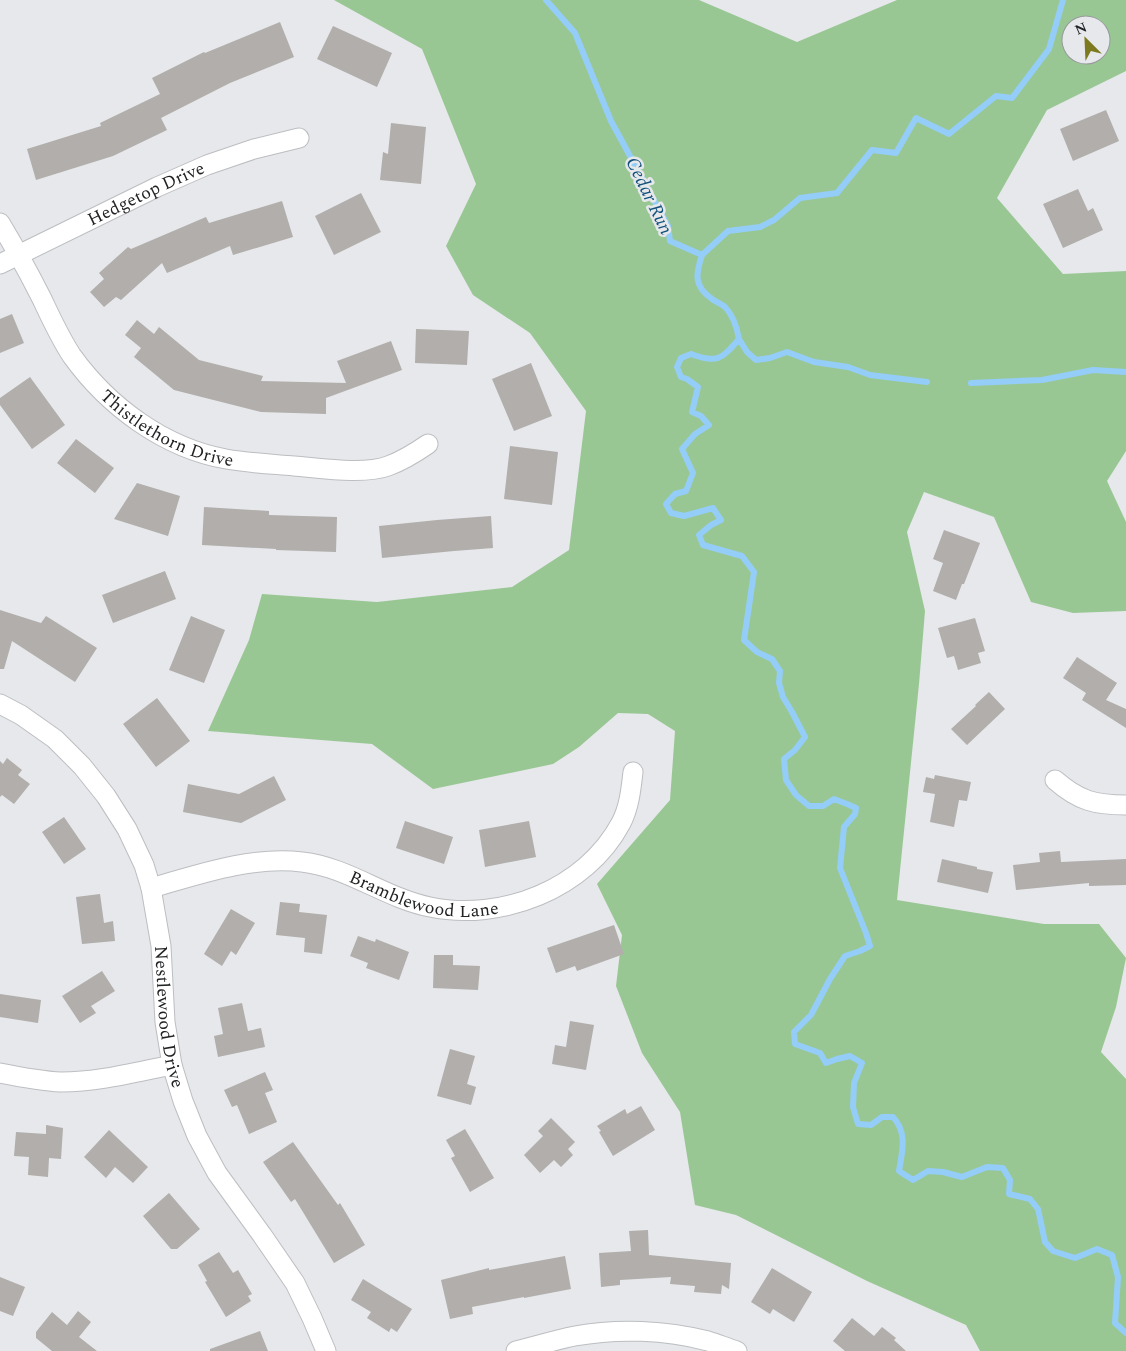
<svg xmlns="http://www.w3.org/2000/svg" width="1126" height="1351" font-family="Spectral,serif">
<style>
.forest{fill:#99c794;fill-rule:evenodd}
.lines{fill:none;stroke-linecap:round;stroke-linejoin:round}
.stream{stroke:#95cdf9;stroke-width:6}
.building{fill:#b1aeac}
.street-casing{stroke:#bcbec1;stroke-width:21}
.street{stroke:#fff;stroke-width:19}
.labels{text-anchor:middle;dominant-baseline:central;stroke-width:5;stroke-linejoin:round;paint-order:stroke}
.street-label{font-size:18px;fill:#212223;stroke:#e6e8eb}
.water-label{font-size:19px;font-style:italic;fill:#13527c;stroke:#e6e8eb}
</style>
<rect width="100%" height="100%" fill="#e6e8eb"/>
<!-- forest -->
<path class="forest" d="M 334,0 L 699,0 L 797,42 L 897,0 L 1126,0 L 1126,71 L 1047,110 L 997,198 L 1063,274 L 1126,271 L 1126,451 L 1107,481 L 1126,522 L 1126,611 L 1073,613 L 1031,602 L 994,517 L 924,492 L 907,532 L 925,611 L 919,684 L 897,900 L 1044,924 L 1099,924 L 1126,958 L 1116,1007 L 1101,1052 L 1126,1079 L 1126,1351 L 980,1351 L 966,1325 L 867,1281 L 736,1215 L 695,1205 L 680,1112 L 642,1053 L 616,986 L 622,935 L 597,884 L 670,800 L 675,731 L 648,714 L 618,713 L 579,747 L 553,764 L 433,789 L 372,744 L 208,731 L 249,640 L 262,594 L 377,602 L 512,587 L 569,550 L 586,411 L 530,333 L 473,295 L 446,246 L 476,184 L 422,49 ZM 1071,25 L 1101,25 L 1101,55 L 1071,55 Z"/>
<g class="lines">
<!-- stream -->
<path class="stream" d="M 546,0 L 575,33 L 611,121 L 668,226 L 670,241 L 702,255 L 728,231 L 760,227 L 774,220 L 800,198 L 837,193 L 872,150 L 896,153 L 916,118 L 949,134 L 996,96 L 1012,98 L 1049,49 L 1063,0
M 702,255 C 696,273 693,286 712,299 C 716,302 722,304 725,307 C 734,316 737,328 739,339 C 722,359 717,364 691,354 L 681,358 L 677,367 L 681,377 L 687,379 L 698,387 L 692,412 L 701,416 L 709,425 L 695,434 L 682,449 L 693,473 L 686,491 L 675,494 L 666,504 L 671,513 L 684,516 L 713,508 L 721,520 L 711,525 L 699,535 L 703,545 L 742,556 L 754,572 L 744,640 L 757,652 L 772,659 L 780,671 L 779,683 L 783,697 L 792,712 L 805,737 L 795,750 L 784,759 L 786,780 L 796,795 L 809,806 L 823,806 L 834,799 L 847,804 L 856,808 L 855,814 L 844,827 L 840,868 L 866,933 L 870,946 L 860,951 L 845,956 L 830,979 L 811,1015 L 794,1032 L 795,1044 L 820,1053 L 826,1063 L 837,1059 L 850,1056 L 862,1063 L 854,1083 L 853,1107 L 858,1124 L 871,1125 L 882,1117 L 893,1117 C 908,1133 902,1152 899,1171 L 913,1180 L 928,1171 L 943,1172 L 962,1177 L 987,1167 L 1003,1168 L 1010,1180 L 1009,1194 L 1030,1199 L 1038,1209 L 1045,1242 L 1053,1251 L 1075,1258 L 1097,1249 L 1112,1255 L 1118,1277 L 1115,1323 L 1126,1333
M 739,339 L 747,352 L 756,360 L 770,358 L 787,352 L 814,362 L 848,367 L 870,375 L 927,382
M 971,383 L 1042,380 L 1093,370 L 1126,372"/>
</g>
<!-- building -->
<path class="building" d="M 280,22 L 294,57 L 230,83 L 161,118 L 167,130 L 113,156 L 36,180 L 27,149 L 101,126 L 100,123 L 160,94 L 152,78 L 204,52 L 205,53 Z
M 333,26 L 392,53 L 377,87 L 317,59 Z
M 1106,110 L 1119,141 L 1073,161 L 1060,129 Z
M 391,123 L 426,127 L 421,184 L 380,180 L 383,152 L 388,154 Z
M 1078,189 L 1088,211 L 1093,208 L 1103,230 L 1063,248 L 1043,204 Z
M 361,193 L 381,232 L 334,255 L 315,216 Z
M 282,201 L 293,237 L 233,255 L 230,246 L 167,273 L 162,263 L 121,300 L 116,297 L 104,307 L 90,292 L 104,279 L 99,273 L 128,247 L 131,249 L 206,217 L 209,223 Z
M 12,314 L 24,343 L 0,353 L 0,319 Z
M 137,320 L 154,334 L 159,327 L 199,360 L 263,376 L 261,381 L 346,383 L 337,361 L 391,341 L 402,370 L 326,398 L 326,414 L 261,412 L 174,390 L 134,357 L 141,348 L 125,335 Z
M 416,329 L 469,331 L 467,365 L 415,363 Z
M 531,363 L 552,416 L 514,431 L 492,379 Z
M 30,377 L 65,425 L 32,449 L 0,405 L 0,398 Z
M 76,439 L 114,468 L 95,493 L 57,463 Z
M 510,446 L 558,452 L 552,505 L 504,499 Z
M 137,483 L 180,496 L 168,536 L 114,519 Z
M 204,507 L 269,511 L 269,515 L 337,517 L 336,552 L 276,550 L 276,549 L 202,545 Z
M 491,516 L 493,548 L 454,551 L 382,558 L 379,526 L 437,520 Z
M 944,530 L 980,543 L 964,584 L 962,584 L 956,600 L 933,591 L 943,563 L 933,559 Z
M 165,571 L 176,599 L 113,623 L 102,595 Z
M 0,610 L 41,623 L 46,616 L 97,648 L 75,682 L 12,641 L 4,669 L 0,669 Z
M 191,616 L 225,630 L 204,683 L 169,670 Z
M 975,618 L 985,651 L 978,653 L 981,663 L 958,670 L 954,656 L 947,658 L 938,628 Z
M 1077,657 L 1117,683 L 1106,700 L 1126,709 L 1126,728 L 1082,700 L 1086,693 L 1063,678 Z
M 989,692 L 1005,709 L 967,745 L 951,729 L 976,706 L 975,705 Z
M 157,698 L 190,741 L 156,767 L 123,724 Z
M 7,758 L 22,770 L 18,775 L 30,784 L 14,804 L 2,795 L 0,797 L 0,761 L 3,764 Z
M 935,775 L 971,782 L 967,801 L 959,800 L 954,827 L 930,822 L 935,794 L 923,792 L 926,777 L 934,779 Z
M 274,776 L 286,800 L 241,823 L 183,812 L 188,784 L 239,794 Z
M 64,817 L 86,849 L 64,864 L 42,832 Z
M 405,821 L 453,837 L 444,864 L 396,848 Z
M 529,821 L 536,857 L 485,867 L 479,830 Z
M 1060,851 L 1061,862 L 1126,859 L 1126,885 L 1089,886 L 1089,883 L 1016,890 L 1013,865 L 1040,862 L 1039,853 Z
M 942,859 L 977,867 L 977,869 L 993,872 L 988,893 L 937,882 Z
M 100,894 L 104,923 L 113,921 L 115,941 L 82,944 L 76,897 Z
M 280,902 L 300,904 L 299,912 L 327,915 L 322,954 L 304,952 L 305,938 L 276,935 Z
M 231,909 L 255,923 L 236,955 L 231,951 L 222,966 L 204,954 Z
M 614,925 L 624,954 L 577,971 L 575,966 L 556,973 L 547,948 Z
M 358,936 L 375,942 L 376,939 L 409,952 L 399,980 L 366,968 L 368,963 L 350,956 Z
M 434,955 L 453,955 L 453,965 L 480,966 L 478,990 L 433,988 Z
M 102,971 L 115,991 L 91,1006 L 96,1013 L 80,1023 L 62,996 Z
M 0,994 L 41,1000 L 38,1023 L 0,1017 Z
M 242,1003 L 248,1031 L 261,1028 L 265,1047 L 218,1057 L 214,1036 L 223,1034 L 218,1008 Z
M 570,1021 L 594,1025 L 586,1070 L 552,1064 L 555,1045 L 566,1047 Z
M 450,1049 L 475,1056 L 467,1084 L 476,1087 L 471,1105 L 437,1096 Z
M 265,1072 L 273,1090 L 265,1093 L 277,1122 L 249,1134 L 237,1105 L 232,1107 L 224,1090 Z
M 641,1106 L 655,1130 L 613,1156 L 599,1132 L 601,1131 L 597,1126 L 625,1109 L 627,1114 Z
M 551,1118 L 575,1142 L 568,1149 L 573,1155 L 561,1167 L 554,1160 L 540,1173 L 524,1155 L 543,1136 L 538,1131 Z
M 46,1125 L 63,1128 L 61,1159 L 49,1158 L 48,1177 L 28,1175 L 29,1157 L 14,1156 L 16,1132 L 46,1134 Z
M 465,1129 L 494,1178 L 470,1192 L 451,1158 L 455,1156 L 446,1140 Z
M 109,1130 L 148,1167 L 133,1183 L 115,1167 L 106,1178 L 84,1157 Z
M 293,1142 L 338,1205 L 340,1203 L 365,1245 L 334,1263 L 295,1199 L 291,1202 L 263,1162 Z
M 169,1193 L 200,1229 L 177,1249 L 171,1249 L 143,1216 Z
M 648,1230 L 649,1255 L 731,1263 L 729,1289 L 722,1285 L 721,1294 L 694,1292 L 695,1286 L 670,1284 L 671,1277 L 620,1280 L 620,1285 L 601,1287 L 599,1253 L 631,1251 L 629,1231 Z
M 219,1252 L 233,1273 L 238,1270 L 252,1294 L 248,1296 L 251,1301 L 226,1317 L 205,1282 L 207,1281 L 198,1265 Z
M 565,1256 L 571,1289 L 524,1298 L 524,1297 L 472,1307 L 473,1314 L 450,1319 L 441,1280 L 489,1268 L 489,1270 Z
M 772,1268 L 812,1292 L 794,1322 L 773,1309 L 770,1314 L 751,1302 Z
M 0,1277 L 25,1287 L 13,1316 L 0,1311 Z
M 363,1279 L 412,1309 L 397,1332 L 391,1328 L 389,1332 L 367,1318 L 371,1312 L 351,1300 Z
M 78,1311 L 91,1322 L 79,1337 L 97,1351 L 52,1351 L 36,1338 L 36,1332 L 52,1312 L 67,1325 Z
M 852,1318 L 874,1336 L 882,1327 L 896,1338 L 894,1340 L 906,1351 L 845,1351 L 833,1341 Z
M 260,1331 L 268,1351 L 210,1351 L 210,1349 Z"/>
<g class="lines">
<!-- street casing -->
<g class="street-casing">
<g id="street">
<path id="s1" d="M 0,223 C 15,248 29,273 42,299 C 51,318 60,338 72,356 C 108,406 164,448 226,459 C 248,463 271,464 294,466 C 320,468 364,475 388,466 C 402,461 415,453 428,444"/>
<path id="s2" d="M 0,264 L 157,187 L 207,165 L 254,149 L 299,138"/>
<path id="s3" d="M 0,704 L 21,715 L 55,739 L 82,766 L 106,796 L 127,829 L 144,865 L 151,888 L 161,946 L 165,1022 L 172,1065 L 183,1101 L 197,1136 L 217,1173 L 262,1235 L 295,1283 L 312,1318 L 326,1351"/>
<path d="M 1055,780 C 1079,801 1095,805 1126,805"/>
<path id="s4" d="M 151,888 C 200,874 251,856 302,862 C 348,867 385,898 430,907 C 501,922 586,889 621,823 C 629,808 631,790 633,772"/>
<path d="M 0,1073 C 20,1077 41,1081 61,1082 C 99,1082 136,1072 172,1065"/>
<path d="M 516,1351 C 536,1346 555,1340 575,1336 C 618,1328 666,1330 708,1341 C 718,1344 727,1348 737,1351"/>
</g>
</g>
<!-- street -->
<use href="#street" class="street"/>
</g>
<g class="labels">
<!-- street labels -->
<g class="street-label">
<text stroke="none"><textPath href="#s2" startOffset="162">Hedgetop Drive</textPath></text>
<text stroke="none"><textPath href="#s1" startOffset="274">Thistlethorn Drive</textPath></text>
<text stroke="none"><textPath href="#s4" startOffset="282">Bramblewood Lane</textPath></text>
<text stroke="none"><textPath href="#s3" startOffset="375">Nestlewood Drive</textPath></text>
</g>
<!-- water labels -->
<g class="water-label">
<text transform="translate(649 196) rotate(64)">Cedar Run</text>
</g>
</g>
<!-- north arrow -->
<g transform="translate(1086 40) rotate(336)"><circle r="24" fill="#e6e8eb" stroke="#97999b"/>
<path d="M0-4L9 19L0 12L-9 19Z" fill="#7d791f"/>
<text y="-8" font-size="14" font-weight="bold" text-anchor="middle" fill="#212223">N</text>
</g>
</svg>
